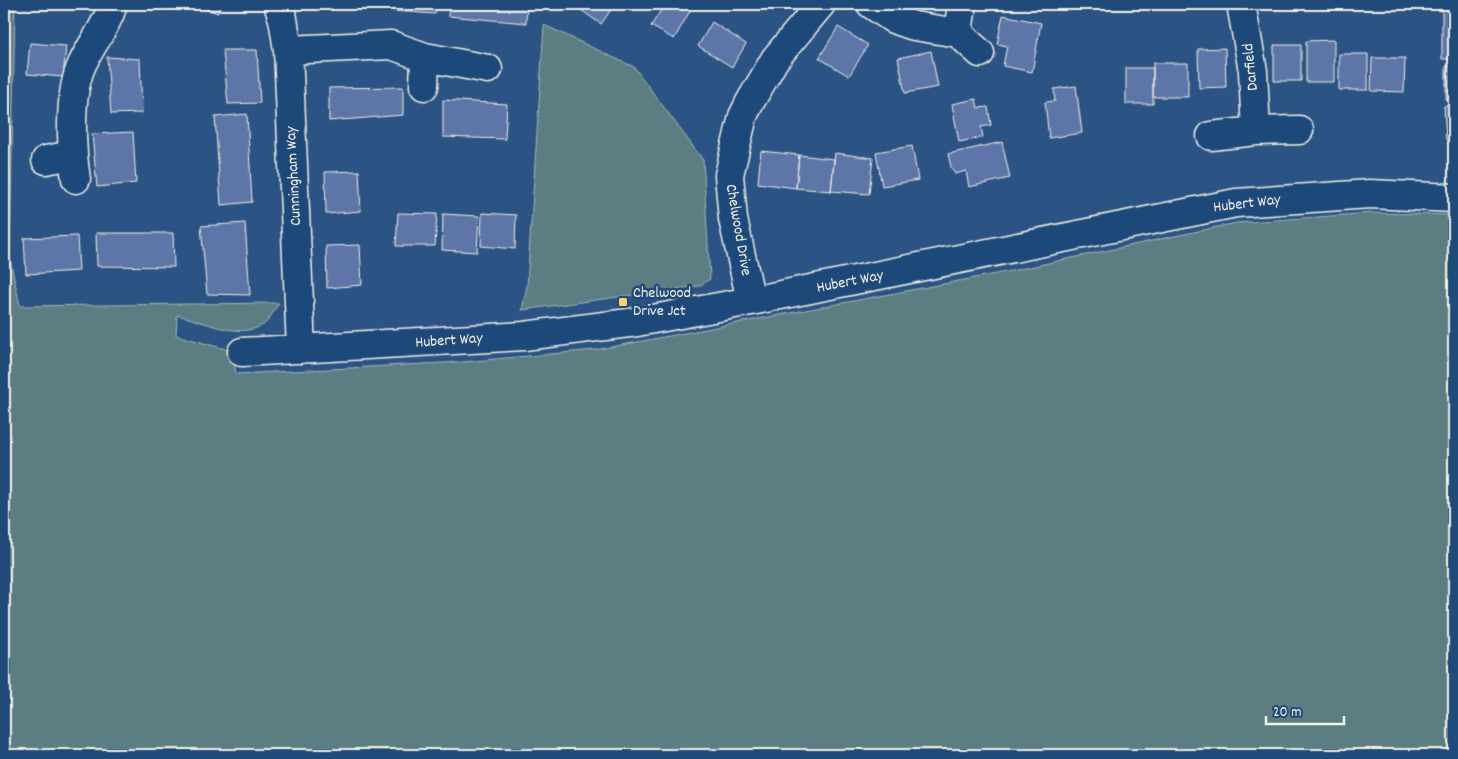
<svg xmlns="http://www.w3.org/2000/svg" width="1458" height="759" font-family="Dekko,sans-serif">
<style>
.green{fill:#5c7e82;stroke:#a8b8b5}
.building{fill:#5d76a7;stroke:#f4f1e8}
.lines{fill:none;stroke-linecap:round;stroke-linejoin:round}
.minor-casing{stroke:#f4f1e8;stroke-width:31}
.minor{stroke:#1f4a7a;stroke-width:28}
.poi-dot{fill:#ffd166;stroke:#1f4a7a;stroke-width:2}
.labels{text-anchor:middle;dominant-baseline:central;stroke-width:5;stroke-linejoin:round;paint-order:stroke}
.street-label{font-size:16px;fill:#f4f1e8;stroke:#1f4a7a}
.poi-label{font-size:16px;fill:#f4f1e8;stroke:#1f4a7a;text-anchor:start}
</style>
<rect width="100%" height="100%" fill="#2b5383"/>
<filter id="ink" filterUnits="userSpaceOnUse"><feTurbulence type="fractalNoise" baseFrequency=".02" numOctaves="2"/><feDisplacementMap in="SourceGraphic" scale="10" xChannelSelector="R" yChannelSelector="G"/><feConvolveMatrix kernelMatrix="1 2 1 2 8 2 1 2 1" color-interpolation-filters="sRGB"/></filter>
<g filter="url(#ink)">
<!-- green -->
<path class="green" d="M 4,4 L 15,4 L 10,259 L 20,306 L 279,303 C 274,310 269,321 263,325 C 237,340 202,320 177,315 L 176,335 L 232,351 L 236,374 L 462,362 L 595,350 L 1006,272 L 1236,223 L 1371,213 L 1454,215 L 1454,755 L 4,755 Z
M 544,25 L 634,67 L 703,160 L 710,279 L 699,286 L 522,310 L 527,286 Z"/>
<!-- building -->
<path class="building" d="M 191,4 L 221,4 L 218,13 Z
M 365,4 L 436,4 L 435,14 L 365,9 Z
M 449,4 L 527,4 L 526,23 L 448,16 Z
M 581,4 L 615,4 L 601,24 L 578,8 Z
M 665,4 L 679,4 L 690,11 L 674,39 L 651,26 Z
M 1442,4 L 1454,4 L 1454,59 L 1442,59 Z
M 1003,15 L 1041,23 L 1032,72 L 1003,66 L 1007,46 L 997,44 Z
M 712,22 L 746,44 L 732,67 L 698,46 Z
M 838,27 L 868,45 L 849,76 L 819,58 Z
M 1334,40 L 1334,82 L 1306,82 L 1306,41 Z
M 30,43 L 66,46 L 63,77 L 27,74 Z
M 1274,45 L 1301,45 L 1301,81 L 1274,81 Z
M 1225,48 L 1226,87 L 1199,88 L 1198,49 Z
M 223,50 L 257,50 L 260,103 L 228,104 Z
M 931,51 L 938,87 L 905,93 L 898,58 Z
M 1339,54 L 1368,54 L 1368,90 L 1339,90 Z
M 107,57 L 140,59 L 142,113 L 111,114 Z
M 1372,58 L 1405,58 L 1404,92 L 1371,91 Z
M 1153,63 L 1188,63 L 1188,97 L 1153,97 Z
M 1454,65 L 1454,100 L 1446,100 L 1446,66 Z
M 1126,68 L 1153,68 L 1153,104 L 1126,104 Z
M 1076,86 L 1082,133 L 1049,138 L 1045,102 L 1055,101 L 1054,89 Z
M 403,87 L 403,115 L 329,121 L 329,88 Z
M 976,99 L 978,108 L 988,107 L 991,125 L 981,127 L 983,137 L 959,142 L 952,104 Z
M 443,100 L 507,104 L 505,139 L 443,137 Z
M 1454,105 L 1454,139 L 1446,140 L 1444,106 Z
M 247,114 L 252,202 L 221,205 L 215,117 Z
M 133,132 L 136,183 L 97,187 L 92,134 Z
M 1002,142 L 1010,178 L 969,187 L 966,171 L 955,174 L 951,167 L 948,154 Z
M 912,146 L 918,180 L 882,186 L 876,152 Z
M 761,151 L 799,155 L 796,188 L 758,183 Z
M 835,153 L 873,158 L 869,194 L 831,191 Z
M 799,155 L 834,159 L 831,191 L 796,188 Z
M 359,171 L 361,211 L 326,214 L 325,172 Z
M 398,213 L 437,214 L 435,246 L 396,246 Z
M 482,213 L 516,215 L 515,249 L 481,246 Z
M 443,214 L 479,216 L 477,252 L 442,250 Z
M 245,223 L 250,295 L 207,294 L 201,226 Z
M 96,233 L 173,233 L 174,267 L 97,266 Z
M 77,236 L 79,271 L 26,274 L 24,238 Z
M 360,245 L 362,285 L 327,288 L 326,246 Z"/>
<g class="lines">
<!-- minor casing -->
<g class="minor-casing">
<path id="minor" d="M 278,4 L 283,19 L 288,50 L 301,349
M 871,4 L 893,19 L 914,26 L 958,33 L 980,53
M 1241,4 L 1253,71 L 1256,131
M 958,33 L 962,4
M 288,50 L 391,45 L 425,57 L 488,69
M 424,86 L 425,57
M 1211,136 L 1256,131 L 1299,130
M 46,160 L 72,155
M 76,179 C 71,149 69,98 80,69 C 89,46 106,29 113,4
M 751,301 L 733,219 L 729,175 L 743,116 L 750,102 L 775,59 L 821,4
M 242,352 L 524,336 L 637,322 L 751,301 L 1236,203 L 1370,194 L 1454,198"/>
</g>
<!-- minor -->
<use href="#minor" class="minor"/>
</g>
</g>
<!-- markers -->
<rect class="poi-dot" x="618" y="297" width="10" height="10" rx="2.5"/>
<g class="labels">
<!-- street labels -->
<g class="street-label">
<text transform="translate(1251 67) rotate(-96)">Darfield</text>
<text transform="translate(294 176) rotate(-93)">Cunningham Way</text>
<text transform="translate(1247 204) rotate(-7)">Hubert Way</text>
<text transform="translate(738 230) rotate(80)">Chelwood Drive</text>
<text transform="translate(850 282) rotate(-11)">Hubert Way</text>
<text transform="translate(449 341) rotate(-4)">Hubert Way</text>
</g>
<!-- poi labels -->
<g class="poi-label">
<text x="633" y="293">Chelwood<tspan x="633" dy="18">Drive Jct</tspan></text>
</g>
</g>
<!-- margin -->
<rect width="1458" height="759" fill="none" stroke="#1f4a7a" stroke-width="20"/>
<rect x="10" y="10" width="1438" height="739" fill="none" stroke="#f4f1e8" stroke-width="2" filter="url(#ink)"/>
<!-- scale -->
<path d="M1266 716v8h78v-8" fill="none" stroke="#f4f1e8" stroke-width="2.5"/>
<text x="1273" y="716" font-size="15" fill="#f4f1e8" stroke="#1f4a7a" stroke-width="4" paint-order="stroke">20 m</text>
</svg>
